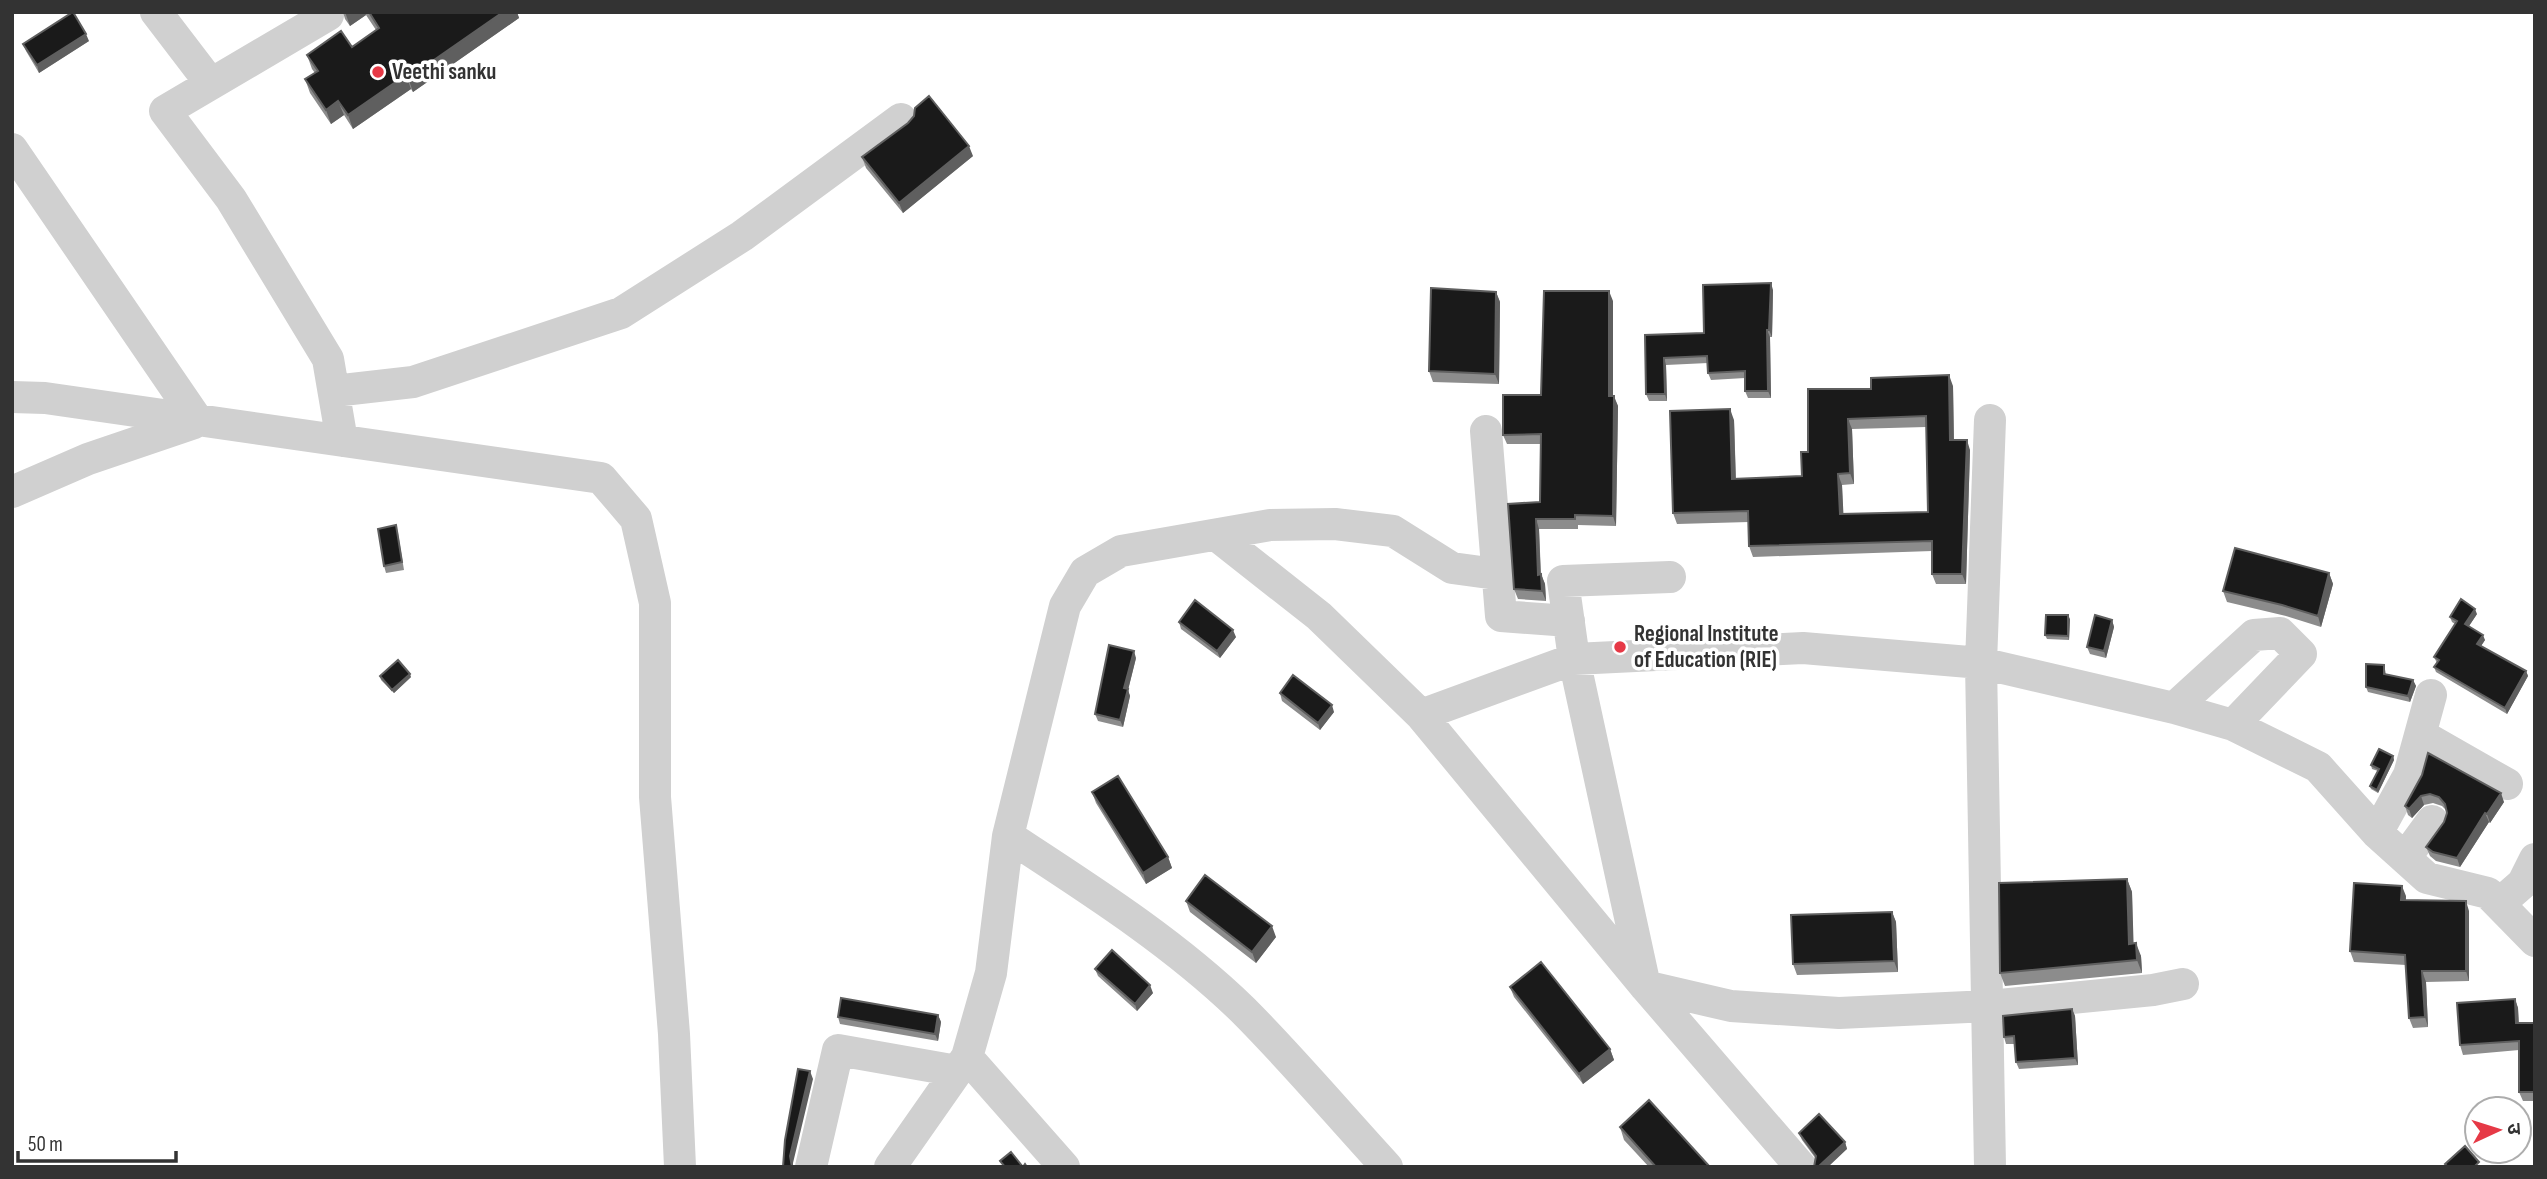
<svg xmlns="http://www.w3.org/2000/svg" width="2547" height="1179" font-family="'Sofia Sans Condensed','Noto Sans Devanagari',sans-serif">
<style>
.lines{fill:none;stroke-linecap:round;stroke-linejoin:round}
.minor{stroke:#d0d0d0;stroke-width:32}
.wall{fill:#8c8c8c;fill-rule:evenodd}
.shaded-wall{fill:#5f5f5f}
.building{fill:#1a1a1a;stroke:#5f5f5f;stroke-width:2;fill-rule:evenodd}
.poi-dot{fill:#e63946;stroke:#fff;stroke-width:2.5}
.labels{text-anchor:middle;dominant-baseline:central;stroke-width:7;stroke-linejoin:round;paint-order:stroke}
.poi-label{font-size:23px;font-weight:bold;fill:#333;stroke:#fff;text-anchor:start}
</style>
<rect width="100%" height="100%" fill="#fff"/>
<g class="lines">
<!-- minor -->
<path class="minor" d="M 156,12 L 211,84
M 328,15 L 165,111 L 231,199 L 328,359 L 342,441
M 12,149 L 198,421
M 334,391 L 413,382 L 621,313 L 742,236 L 901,119
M 12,397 L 45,398 L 601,478 L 636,519 L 655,603 L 655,797 L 674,1034 L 680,1167
M 1990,420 L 1981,663 L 1990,1167
M 1486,431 L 1501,616 L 1569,621
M 12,492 L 88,459 L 194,423
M 1216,535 L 1319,616 L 1421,715 L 1645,986 L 1801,1167
M 1670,577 L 1563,581 L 1574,659 L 1645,986 L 1731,1006 L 1839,1013 L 1989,1006 L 2153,990 L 2183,984
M 2174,708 L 2254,635 L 2280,633 L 2301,654 L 2233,725
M 1421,715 L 1574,659 L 1803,648 L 1981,663 L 2174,708 L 2233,725 L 2318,767 L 2377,833 L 2427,878 L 2488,893 L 2535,941
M 2421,735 L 2507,784
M 2377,833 L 2409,775 L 2431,695
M 1008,836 C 1089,889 1173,942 1243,1010 C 1293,1060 1339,1115 1387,1167
M 2405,858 L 2432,821
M 2499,904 L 2523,883 L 2535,859
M 967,1057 L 1064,1167
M 811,1167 L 838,1050 L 957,1071
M 890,1167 L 967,1057 L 991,973 L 1008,836 L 1065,606 L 1085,572 L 1121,551 L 1270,525 L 1335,524 L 1393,531 L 1452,568 L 1496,574"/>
</g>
<!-- wall -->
<path class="wall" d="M 343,12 L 517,12 L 519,18 L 413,92 L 411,89 L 353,129 L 344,115 L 331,124 L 310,93 L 305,79 L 315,73 L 312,69 L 307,55 L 352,47 L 376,30 L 366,15 L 350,26 L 345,19 Z
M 89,41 L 39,73 L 26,51 L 23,44 Z
M 973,156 L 903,213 L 866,168 L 862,157 Z
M 1773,290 L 1772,337 L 1770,337 L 1771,398 L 1748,398 L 1745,391 L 1745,378 L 1711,380 L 1708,373 L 1708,363 L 1666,365 L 1667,401 L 1649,401 L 1646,394 L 1645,335 L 1704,333 Z
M 1496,292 L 1500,302 L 1499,384 L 1433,382 L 1429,371 Z
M 1613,301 L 1613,396 L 1618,406 L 1616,526 L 1578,525 L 1578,529 L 1539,529 L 1541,574 L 1545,584 L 1546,601 L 1518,599 L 1514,589 L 1540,502 L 1541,444 L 1507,444 L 1503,435 L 1541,395 Z
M 1953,386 L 1954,440 L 1970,450 L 1966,584 L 1936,584 L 1932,574 L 1932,551 L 1753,557 L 1749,546 L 1749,522 L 1677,524 L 1673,513 L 1734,420 L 1736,479 L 1802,476 L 1808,452 L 1871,389 ZM 1926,427 L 1928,512 L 1843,514 L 1842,485 L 1854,484 L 1852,429 Z
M 398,533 L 404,570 L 386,573 L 384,566 Z
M 2329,573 L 2333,584 L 2321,627 L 2286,616 L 2227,602 L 2223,591 Z
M 2477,614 L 2469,626 L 2485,640 L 2481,646 L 2526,671 L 2528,676 L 2507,714 L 2436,672 L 2434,667 L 2437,663 L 2434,657 L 2455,624 L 2452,622 L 2450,617 Z
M 2070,619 L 2069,640 L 2047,639 L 2045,635 Z
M 2112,620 L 2114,627 L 2106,658 L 2090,654 L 2087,647 Z
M 1179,622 L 1236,637 L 1220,658 L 1181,629 Z
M 1136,658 L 1128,690 L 1130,696 L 1123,727 L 1098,721 L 1095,714 Z
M 2384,665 L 2386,674 L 2413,680 L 2416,686 L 2410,702 L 2368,692 L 2366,687 Z
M 380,676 L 411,677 L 394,693 L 381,680 Z
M 1280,693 L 1334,712 L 1320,730 L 1282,701 Z
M 2393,756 L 2394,760 L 2378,793 L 2371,789 L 2370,786 L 2378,771 L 2372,769 L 2371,765 Z
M 2422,775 L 2504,802 L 2490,823 L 2489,822 L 2460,867 L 2436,861 L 2430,856 L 2426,847 L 2444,822 L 2447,813 L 2447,811 L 2442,806 L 2433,803 L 2424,805 L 2412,818 L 2408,815 L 2405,806 Z
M 1092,792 L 1168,857 L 1172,868 L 1146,884 L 1096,803 Z
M 2127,879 L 2132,892 L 2133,944 L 2141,956 L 2142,973 L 2005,986 L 2000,973 Z
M 2406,896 L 2406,900 L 2469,911 L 2469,981 L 2426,982 L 2428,1027 L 2413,1028 L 2409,1018 L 2406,965 L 2354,962 L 2350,951 Z
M 1186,901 L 1276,937 L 1256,963 L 1190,912 Z
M 1892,912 L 1896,922 L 1898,972 L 1797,975 L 1793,964 Z
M 1095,969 L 1153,993 L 1137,1011 L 1098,976 Z
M 1510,987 L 1610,1049 L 1614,1060 L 1583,1084 L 1514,997 Z
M 2515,999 L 2518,1008 L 2519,1023 L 2535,1023 L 2535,1101 L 2523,1101 L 2519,1092 L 2519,1050 L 2463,1055 L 2460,1045 Z
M 2072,1009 L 2075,1016 L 2078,1065 L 2019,1069 L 2016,1062 L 2015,1044 L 2006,1044 L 2004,1037 Z
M 938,1015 L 941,1022 L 938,1041 L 840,1024 L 838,1017 Z
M 1620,1127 L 1710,1167 L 1649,1167 L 1624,1140 Z
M 1799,1133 L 1845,1142 L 1847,1149 L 1816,1159 L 1802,1140 Z"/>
<!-- shaded-wall -->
<path class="shaded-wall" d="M 345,12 L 365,12 L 366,15 L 350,26 Z
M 503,12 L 517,12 L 519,18 L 413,92 L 408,78 Z
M 86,34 L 89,41 L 39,73 L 37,65 Z
M 406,75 L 411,89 L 353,129 L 348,115 Z
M 338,101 L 344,115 L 331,124 L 326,110 Z
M 969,146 L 973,156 L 903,213 L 899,203 Z
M 1771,283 L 1773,290 L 1772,337 L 1769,330 Z
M 1609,291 L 1613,301 L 1613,406 L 1609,396 Z
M 1496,292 L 1500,302 L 1499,384 L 1495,374 Z
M 1767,330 L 1770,337 L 1771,398 L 1768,391 Z
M 1664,358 L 1666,365 L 1667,401 L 1665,394 Z
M 1949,375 L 1953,386 L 1954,451 L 1950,440 Z
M 1614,396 L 1618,406 L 1616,526 L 1613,516 Z
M 1730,409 L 1734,420 L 1736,489 L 1732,479 Z
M 1848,419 L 1852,429 L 1854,484 L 1850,473 Z
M 1967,440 L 1970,450 L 1966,584 L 1962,574 Z
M 1838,474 L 1842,485 L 1844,525 L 1840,514 Z
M 1536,519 L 1539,529 L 1541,584 L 1538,575 Z
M 2329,573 L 2333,584 L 2321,627 L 2318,616 Z
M 1541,574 L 1545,584 L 1546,601 L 1542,591 Z
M 2475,609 L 2477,614 L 2467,629 L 2465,624 Z
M 2068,615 L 2070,619 L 2069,640 L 2068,636 Z
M 2112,620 L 2114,627 L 2106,658 L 2104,651 Z
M 1233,630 L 1236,637 L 1220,658 L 1217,651 Z
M 2483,635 L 2485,640 L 2479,649 L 2477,644 Z
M 1134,651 L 1136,658 L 1128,690 L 1130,696 L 1123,727 L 1120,720 L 1124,688 Z
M 2526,671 L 2528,676 L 2507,714 L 2505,708 Z
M 410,674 L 411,677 L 394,693 L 392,690 Z
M 2413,680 L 2416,686 L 2410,702 L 2408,696 Z
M 1332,705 L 1334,712 L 1320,730 L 1318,723 Z
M 2393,756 L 2394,760 L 2378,793 L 2377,790 Z
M 2501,793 L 2504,802 L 2490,823 L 2487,814 Z
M 2421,796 L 2424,805 L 2412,818 L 2409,809 Z
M 2485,813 L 2489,822 L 2460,867 L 2457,858 Z
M 1168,857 L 1172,868 L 1146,884 L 1143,873 Z
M 2127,879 L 2132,892 L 2134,957 L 2129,944 Z
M 2402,886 L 2406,896 L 2405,911 L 2401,900 Z
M 2466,901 L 2469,911 L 2469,981 L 2466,971 Z
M 1892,912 L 1896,922 L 1898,972 L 1894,961 Z
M 1272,926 L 1276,937 L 1256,963 L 1252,952 Z
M 2136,943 L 2141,956 L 2142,973 L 2137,960 Z
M 2422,971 L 2426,982 L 2428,1027 L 2425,1017 Z
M 1150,985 L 1153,993 L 1137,1011 L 1135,1004 Z
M 2515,999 L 2518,1008 L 2519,1033 L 2516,1023 Z
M 2072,1009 L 2075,1016 L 2078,1065 L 2075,1058 Z
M 938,1015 L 941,1022 L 938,1041 L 935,1034 Z
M 1610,1049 L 1614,1060 L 1583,1084 L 1579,1074 Z
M 810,1071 L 813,1079 L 793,1163 L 793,1167 L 791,1167 L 790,1156 Z
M 1845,1142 L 1847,1149 L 1828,1167 L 1818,1167 Z"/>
<!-- building -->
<path class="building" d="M 73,12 L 86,34 L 37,65 L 23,44 Z
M 369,12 L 503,12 L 408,78 L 406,75 L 348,115 L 338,101 L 326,110 L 305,79 L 318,71 L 307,55 L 341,31 L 352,47 L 379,28 Z
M 929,96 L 969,146 L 899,203 L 862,157 L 908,123 L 914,116 L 915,108 Z
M 1771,283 L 1769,330 L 1767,330 L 1768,391 L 1745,391 L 1745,371 L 1708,373 L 1707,356 L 1664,358 L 1665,394 L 1646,394 L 1645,335 L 1704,333 L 1703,285 Z
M 1431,288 L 1496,292 L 1495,374 L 1429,371 Z
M 1544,291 L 1609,291 L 1609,396 L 1614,396 L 1613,516 L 1575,515 L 1575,519 L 1536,519 L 1538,575 L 1541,574 L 1542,591 L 1514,589 L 1508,504 L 1540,502 L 1541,434 L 1503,435 L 1503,395 L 1541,395 Z
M 1949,375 L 1950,440 L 1967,440 L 1962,574 L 1932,574 L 1932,541 L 1749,546 L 1748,511 L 1673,513 L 1670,411 L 1730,409 L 1732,479 L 1802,476 L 1801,452 L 1808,452 L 1808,389 L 1871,389 L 1871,378 ZM 1926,416 L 1928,512 L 1840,514 L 1838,474 L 1850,473 L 1848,419 Z
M 396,525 L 402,562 L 384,566 L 378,529 Z
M 2235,548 L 2329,573 L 2318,616 L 2282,605 L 2223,591 Z
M 2461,599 L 2475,609 L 2465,624 L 2483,635 L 2477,644 L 2526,671 L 2505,708 L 2434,667 L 2439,660 L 2434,657 L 2457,621 L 2450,617 Z
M 1195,600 L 1233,630 L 1217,651 L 1179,622 Z
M 2046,615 L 2068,615 L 2068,636 L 2045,635 Z
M 2095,615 L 2112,620 L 2104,651 L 2087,647 Z
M 1109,645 L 1134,651 L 1124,688 L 1128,689 L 1120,720 L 1095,714 Z
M 398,660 L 410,674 L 392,690 L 380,676 Z
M 2366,664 L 2384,665 L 2384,674 L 2413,680 L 2408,696 L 2366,687 Z
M 1293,675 L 1332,705 L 1318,723 L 1280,693 Z
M 2379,749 L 2393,756 L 2377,790 L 2370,786 L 2379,769 L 2371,765 Z
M 2428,753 L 2501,793 L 2487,814 L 2485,813 L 2457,858 L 2433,852 L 2426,847 L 2444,822 L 2447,813 L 2445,804 L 2439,797 L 2430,794 L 2421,796 L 2409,809 L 2405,806 L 2422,775 Z
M 1118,776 L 1168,857 L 1143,873 L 1092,792 Z
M 1205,875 L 1272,926 L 1252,952 L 1186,901 Z
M 2127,879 L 2129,944 L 2136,943 L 2137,960 L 2000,973 L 1999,883 Z
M 2354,883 L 2402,886 L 2401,900 L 2466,901 L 2466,971 L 2422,971 L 2425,1017 L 2409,1018 L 2405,955 L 2350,951 Z
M 1892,912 L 1894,961 L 1793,964 L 1791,915 Z
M 1112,950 L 1150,985 L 1135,1004 L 1095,969 Z
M 1541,962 L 1610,1049 L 1579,1074 L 1510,987 Z
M 841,998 L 938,1015 L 935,1034 L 838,1017 Z
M 2515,999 L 2516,1023 L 2535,1023 L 2535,1092 L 2519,1092 L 2519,1041 L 2460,1045 L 2457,1003 Z
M 2072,1009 L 2075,1058 L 2016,1062 L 2014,1036 L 2004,1037 L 2003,1016 Z
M 798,1069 L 810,1071 L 790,1156 L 792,1167 L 783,1167 L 785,1140 Z
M 1649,1100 L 1710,1167 L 1656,1167 L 1620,1127 Z
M 1819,1114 L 1845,1142 L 1818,1167 L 1814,1167 L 1816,1156 L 1799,1133 Z
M 2465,1146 L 2479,1162 L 2474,1167 L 2448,1167 L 2445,1164 Z
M 1011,1152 L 1023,1167 L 1025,1164 L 1027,1167 L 1005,1167 L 1000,1161 Z"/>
<!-- markers -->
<g class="poi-dot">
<circle cx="378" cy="72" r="7"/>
<circle cx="1620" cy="647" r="7"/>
</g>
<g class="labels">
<!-- poi labels -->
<g class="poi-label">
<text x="392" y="72">Veethi sanku</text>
<text x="1634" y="634">Regional Institute<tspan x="1634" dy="26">of Education (RIE)</tspan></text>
</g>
</g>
<!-- border -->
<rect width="2547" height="1179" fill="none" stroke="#333333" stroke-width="28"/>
<!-- north arrow -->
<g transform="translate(2498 1130) rotate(86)"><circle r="33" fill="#ffffff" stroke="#adadad" stroke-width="2"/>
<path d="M0-5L12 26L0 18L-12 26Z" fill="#e63946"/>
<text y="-10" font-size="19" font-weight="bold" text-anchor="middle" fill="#333333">उ</text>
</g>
<!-- scale -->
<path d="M18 1151v10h158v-10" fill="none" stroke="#333333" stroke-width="3.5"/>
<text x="28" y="1151" font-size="21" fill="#333333" stroke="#ffffff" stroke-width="5" paint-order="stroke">50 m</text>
</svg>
